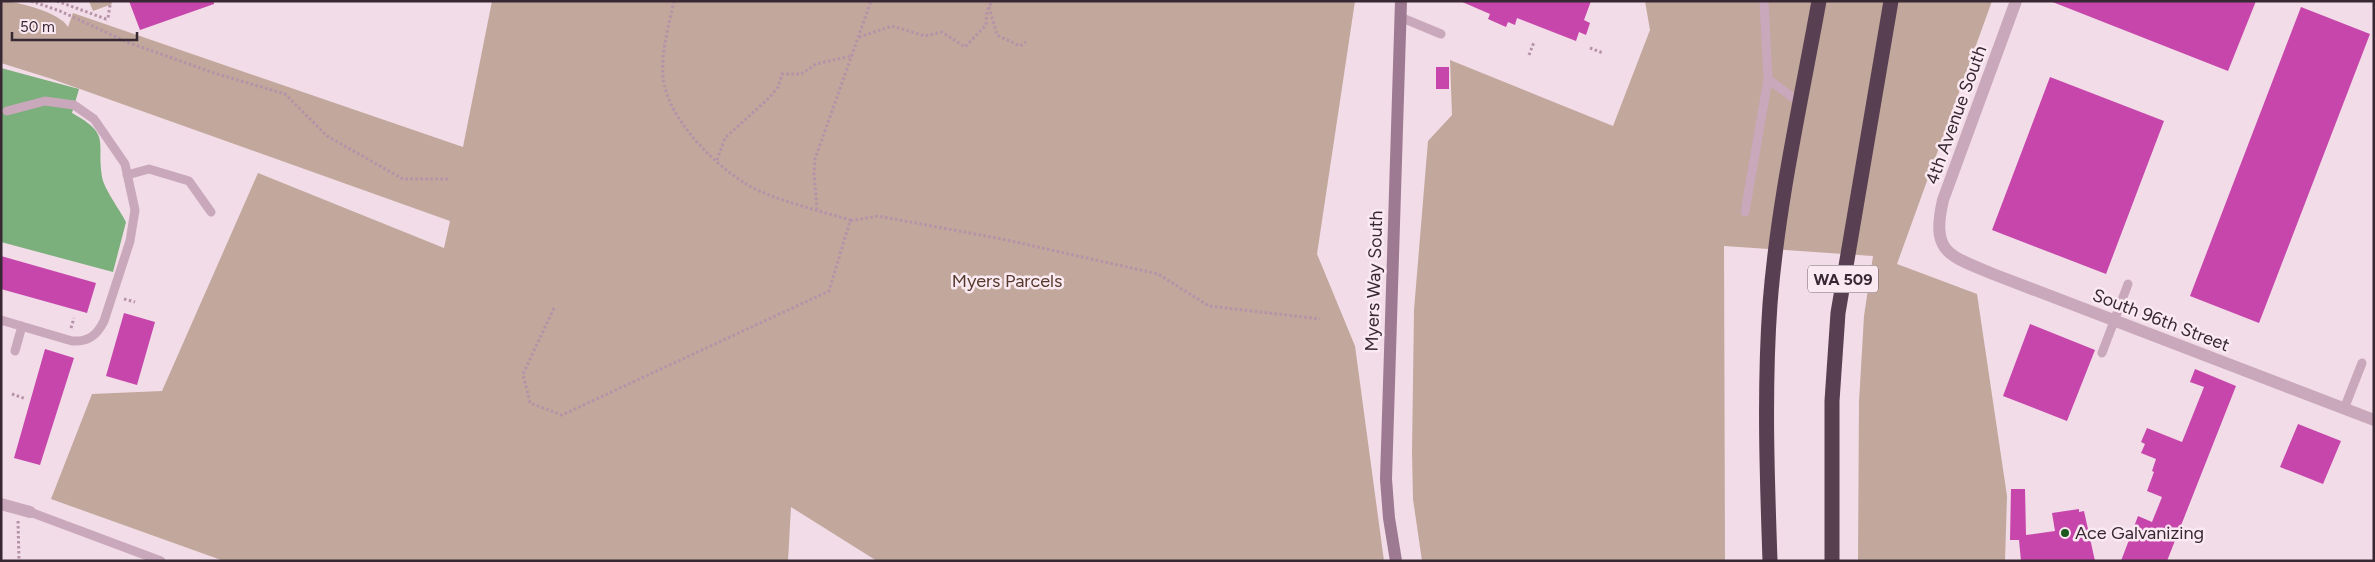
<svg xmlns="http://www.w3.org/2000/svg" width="2375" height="562" font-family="Figtree,sans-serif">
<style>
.green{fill:#c1a79c}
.water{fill:#7baf7b}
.building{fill:#c646ac}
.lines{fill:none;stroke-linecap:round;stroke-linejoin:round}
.path{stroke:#b692a8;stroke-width:3;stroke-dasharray:2.5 2.5;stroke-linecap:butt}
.service{stroke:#caa8bc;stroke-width:9}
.minor{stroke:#caa8bc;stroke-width:12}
.secondary{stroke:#9e7992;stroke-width:12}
.motorway{stroke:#583f51;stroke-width:15}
.poi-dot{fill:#1d591f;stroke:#fae9f1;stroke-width:2}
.labels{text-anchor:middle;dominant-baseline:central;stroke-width:5;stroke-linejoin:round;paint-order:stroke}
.shield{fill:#fae9f1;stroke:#72626c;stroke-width:1}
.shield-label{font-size:16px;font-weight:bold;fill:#372833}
.street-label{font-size:18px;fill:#372833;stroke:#fae9f1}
.park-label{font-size:18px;fill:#56392c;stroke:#fae9f1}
.poi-label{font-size:18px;fill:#372833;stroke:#fae9f1;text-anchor:start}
</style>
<rect width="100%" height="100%" fill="#f2dce7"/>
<!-- green -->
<path class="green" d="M 1,1 C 17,1 61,13 68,27 L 73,13 L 463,147 L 492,1 L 1355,1 L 1317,254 L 1355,346 L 1384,561 L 877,561 L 791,507 L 788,561 L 224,561 L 51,499 L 92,394 L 162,391 L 258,173 L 444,248 L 450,221 L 52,79 L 1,63 Z
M 89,1 L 111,1 L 112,4 L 93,11 Z
M 1645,1 L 1992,1 L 1897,264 L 1977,294 L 2007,496 L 2005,561 L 1858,561 L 1859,402 L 1864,316 L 1873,256 L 1724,246 L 1725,561 L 1422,561 L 1413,499 L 1412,453 L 1414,310 L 1428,141 L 1452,115 L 1450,60 L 1613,126 L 1650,30 Z"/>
<!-- water -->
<path class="water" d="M 1,68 L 79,89 L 72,113 C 112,135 96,141 102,177 C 104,189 120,210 126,222 L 113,272 L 1,242 Z"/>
<!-- building -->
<path class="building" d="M 129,1 L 214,1 L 214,4 L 140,30 Z
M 1460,1 L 1591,1 L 1584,20 L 1590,23 L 1586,35 L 1579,32 L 1576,41 L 1517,18 L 1515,25 L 1508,22 L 1506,27 L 1488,19 L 1490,14 Z
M 2050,1 L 2256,1 L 2228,71 Z
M 2301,7 L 2370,34 L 2259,323 L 2190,296 Z
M 1436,67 L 1449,67 L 1449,89 L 1436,89 Z
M 2050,77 L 2164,121 L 2106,274 L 1992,230 Z
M 1,256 L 96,283 L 87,313 L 1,289 Z
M 124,313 L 155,322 L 137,385 L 106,376 Z
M 2030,324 L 2095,350 L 2067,421 L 2003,396 Z
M 45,349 L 74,358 L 40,465 L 14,458 Z
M 2195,369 L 2236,386 L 2167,561 L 2121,561 L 2138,516 L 2152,522 L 2162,497 L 2147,491 L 2154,472 L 2152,471 L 2156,459 L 2141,453 L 2145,444 L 2141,442 L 2147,428 L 2182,442 L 2204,387 L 2190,382 Z
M 2298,424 L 2341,441 L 2323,484 L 2280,467 Z
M 2011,489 L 2025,489 L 2026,535 L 2055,531 L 2052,513 L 2079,509 L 2079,512 L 2084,511 L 2095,561 L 2021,561 L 2019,540 L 2010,540 Z"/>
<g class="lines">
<!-- path -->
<path class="path" d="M 31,1 L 60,11 L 127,42 L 214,73 L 285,94 L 327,136 L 403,179 L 450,179
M 57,1 L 106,19 L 108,18 L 110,5
M 674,1 C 669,25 661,52 663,76 C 666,120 724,177 764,193 C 792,204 822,212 851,220
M 989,7 L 997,35 L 1020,46 L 1026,42
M 859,37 L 892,26 L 925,36 L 942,32 L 965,47 L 986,25 L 987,11 L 992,1
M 1590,48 L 1603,53
M 1529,55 L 1534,42
M 717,160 L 725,138 L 769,98 L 778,87 L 782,74 L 801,74 L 816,64 L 851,56
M 817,210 L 814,173 L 815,159 L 871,1
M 124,299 L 135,302
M 554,308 L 523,374 L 530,403 L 562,415 L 829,291 L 850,221 L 878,216 L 1002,239 L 1158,274 L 1209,306 L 1320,319
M 71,328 L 74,318
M 12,394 L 26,399
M 18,521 L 19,561"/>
<!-- service -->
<path class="service" d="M 1764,1 L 1768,79 L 1800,103
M 1400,17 L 1441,34
M 127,175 L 149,169 L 189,181 L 211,212
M 1745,212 L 1768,79
M 1,320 L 72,341 C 89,342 97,335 104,321 L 130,241 L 135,210 L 125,164 L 94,119 L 74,105 L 45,101 L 7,111
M 15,351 L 22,326
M 2102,353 L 2128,284
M 2344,409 L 2362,363
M 30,512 L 161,561"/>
<!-- minor -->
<path class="minor" d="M 2016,1 L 1943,200 C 1931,253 1948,255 1993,274 L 2374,420
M 1,504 L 30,512"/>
<!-- secondary -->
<path class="secondary" d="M 1396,561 L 1389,518 L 1386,479 L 1401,1"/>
<!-- motorway -->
<path class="motorway" d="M 1770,561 C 1767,475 1764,389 1770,304 C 1778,202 1801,101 1819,1
M 1832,561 L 1832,401 L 1838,313 L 1891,1"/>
</g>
<!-- markers -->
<circle class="poi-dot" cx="2065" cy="533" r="5"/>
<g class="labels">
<!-- shield labels -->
<rect class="shield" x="1808" y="265.5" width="70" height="27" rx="4"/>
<g class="shield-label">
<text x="1843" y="279">WA 509</text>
</g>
<!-- street labels -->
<g class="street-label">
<text transform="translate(1956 115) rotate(-70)">4th Avenue South</text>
<text transform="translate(1374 281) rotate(-88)">Myers Way South</text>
<text transform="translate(2161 320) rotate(21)">South 96th Street</text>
</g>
<!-- park labels -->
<g class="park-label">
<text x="1007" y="281">Myers Parcels</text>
</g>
<!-- poi labels -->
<g class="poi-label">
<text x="2075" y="533">Ace Galvanizing</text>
</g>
</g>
<!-- border -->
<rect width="2375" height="562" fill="none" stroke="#372833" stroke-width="5"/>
<!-- scale -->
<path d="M12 32v8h125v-8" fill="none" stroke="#372833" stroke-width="2.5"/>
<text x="20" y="32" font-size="15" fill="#372833" stroke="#fae9f1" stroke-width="4" paint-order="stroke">50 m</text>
</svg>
